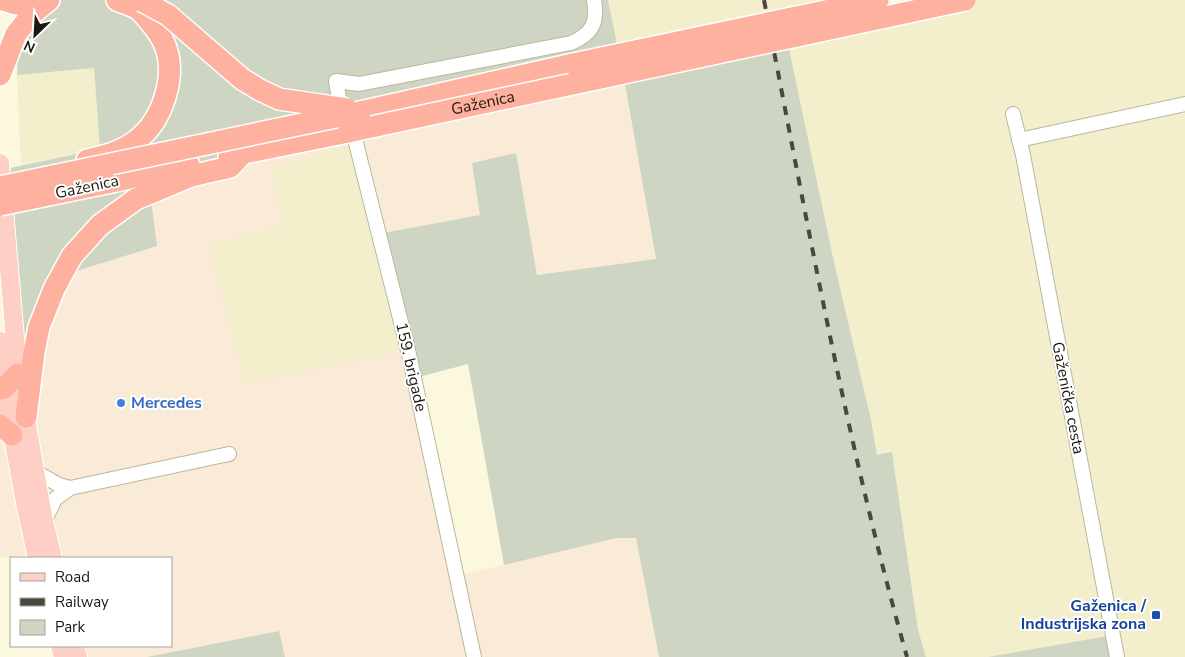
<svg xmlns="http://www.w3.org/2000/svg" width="1185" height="657" font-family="'Nunito Sans',sans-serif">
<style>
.commercial{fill:#faead8}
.built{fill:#f3eecc}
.green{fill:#ced5c2}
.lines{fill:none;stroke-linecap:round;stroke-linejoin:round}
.minor-casing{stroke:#bbb79f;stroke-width:16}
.major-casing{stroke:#fff;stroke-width:20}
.highway-casing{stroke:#fff;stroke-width:24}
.minor{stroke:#fff;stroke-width:14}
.major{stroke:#fed0c5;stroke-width:18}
.highway{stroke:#fdb19e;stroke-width:21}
.rail{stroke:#4a473b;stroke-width:4;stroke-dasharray:9 9;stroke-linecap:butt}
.highway-bridge-casing{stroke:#fff;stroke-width:24;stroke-linecap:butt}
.highway-bridge{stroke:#fdb19e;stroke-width:21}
.shop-dot{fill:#3f7fe0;stroke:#fff;stroke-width:2}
.transit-dot{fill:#1a4fb4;stroke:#fff;stroke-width:2}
.labels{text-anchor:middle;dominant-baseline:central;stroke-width:4;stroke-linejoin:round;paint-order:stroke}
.street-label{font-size:16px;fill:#1a180f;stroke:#fff}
.shop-label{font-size:16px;font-weight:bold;fill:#366cbe;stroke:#fff;text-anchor:start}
.transit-label{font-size:16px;font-weight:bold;fill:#164399;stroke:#fff;text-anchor:end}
</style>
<rect width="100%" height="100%" fill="#fcf8de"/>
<!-- commercial -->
<path class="commercial" d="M 623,73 L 656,259 L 537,275 L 516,153 L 480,215 L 378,234 L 282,226 L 209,244 L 408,350 L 458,576 L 617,538 L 636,538 L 659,657 L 285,657 L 279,632 L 147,657 L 78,657 L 74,646 L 171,646 L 171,558 L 53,558 L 17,354 L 47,304 L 54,289 L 150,193 L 149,174 Z
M 0,431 L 16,496 L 27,555 L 0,558 Z"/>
<!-- built -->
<path class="built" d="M 608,0 L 877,0 L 619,54 Z
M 927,0 L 1185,0 L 1185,657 L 1117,657 L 1112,635 L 988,657 L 926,657 L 918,630 L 892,453 L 877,455 L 871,420 L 834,262 L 788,44 Z
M 94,68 L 100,149 L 21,165 L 17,75 Z
M 356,143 L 408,350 L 245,383 L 209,244 L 282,226 L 273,168 Z"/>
<!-- green -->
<path class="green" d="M 19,0 L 608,0 L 623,73 L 788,44 L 834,262 L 871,420 L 877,455 L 892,452 L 918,630 L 926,657 L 659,657 L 636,538 L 617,538 L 504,565 L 468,364 L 415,378 L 378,234 L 480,215 L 472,163 L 516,153 L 537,275 L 656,259 L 623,73 L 150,174 L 150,193 L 157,246 L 60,276 L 47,304 L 17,354 L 0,170 L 100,149 L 94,68 L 17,75 Z
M 279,631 L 285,657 L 147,657 Z
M 1113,635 L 1117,657 L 988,657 Z"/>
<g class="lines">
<!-- minor casing -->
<g class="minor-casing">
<path id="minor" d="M 1013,114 L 1023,155 L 1117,657
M 1019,140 L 1185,104
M 36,472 L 59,485 L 70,488
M 44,522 L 55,499 L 70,488 L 229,454
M 474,657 L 408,350 L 356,143 L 339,98 L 336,81 L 359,84 L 571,43 C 592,34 598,23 594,0"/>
</g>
<!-- major casing -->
<g class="major-casing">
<path id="major" d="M 0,163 L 18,374 L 44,522 L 53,558
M 0,341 L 4,388 L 25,503 L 37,558
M 60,646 L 63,657
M 74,646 L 78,657"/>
</g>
<!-- highway casing -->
<g class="highway-casing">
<path id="highway" d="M 3,0 L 16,4 L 45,0
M 0,75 L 16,34 L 33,13 L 49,0
M 360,112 L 573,64
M 229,156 L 348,132
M 87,160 C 104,156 122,152 137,140 C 163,120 178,74 164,43 C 161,36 156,29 151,23 C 147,18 143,13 138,9 C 132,5 123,3 117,0
M 107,183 L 189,165
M 0,389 L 4,388 L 18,374
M 26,417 L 34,352 L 39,327 L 54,289 L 72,256 L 100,225 L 136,199 L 191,176 L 230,167 L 243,153
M 0,425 L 12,435"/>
</g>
<!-- minor -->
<use href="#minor" class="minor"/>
<!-- major -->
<use href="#major" class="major"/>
<!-- highway -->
<use href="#highway" class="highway"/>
<!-- rail -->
<path class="rail" d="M 764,0 C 807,220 846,441 907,657"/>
<!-- highway-bridge casing -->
<g class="highway-bridge-casing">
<g id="highway-bridge">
<path d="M 142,1 L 168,15 L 242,79 L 260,90 L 279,99 L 347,109"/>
<path d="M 573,64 L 878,0"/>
<path id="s1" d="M 348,132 L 965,0"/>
<path d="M 0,187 L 360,112"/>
<path d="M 0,205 L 107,183"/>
</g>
</g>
<!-- highway-bridge -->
<use href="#highway-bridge" class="highway-bridge"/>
</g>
<!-- markers -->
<circle class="shop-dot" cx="121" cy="403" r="5"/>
<rect class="transit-dot" x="1151" y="610" width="10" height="10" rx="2.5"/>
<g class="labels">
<!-- street labels -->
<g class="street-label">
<text stroke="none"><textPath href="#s1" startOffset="138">Gaženica</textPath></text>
<text transform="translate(87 187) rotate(-12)">Gaženica</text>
<text transform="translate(411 367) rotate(77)">159. brigade</text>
<text transform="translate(1068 398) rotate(79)">Gaženička cesta</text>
</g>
<!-- shop labels -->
<g class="shop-label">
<text x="131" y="403">Mercedes</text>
</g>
<!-- transit labels -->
<g class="transit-label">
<text x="1146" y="606">Gaženica /<tspan x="1146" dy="18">Industrijska zona</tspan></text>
</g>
</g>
<!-- legend -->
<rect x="10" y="557" width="162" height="90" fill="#ffffff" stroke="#a3a39f"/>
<rect x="20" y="573" width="25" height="8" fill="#fed0c5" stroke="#a3a39f"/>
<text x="55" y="582" font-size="15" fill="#1a180f">Road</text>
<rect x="20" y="598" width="25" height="8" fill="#4a473b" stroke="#a3a39f"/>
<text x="55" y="607" font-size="15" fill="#1a180f">Railway</text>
<rect x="20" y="620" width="25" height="15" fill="#ced5c2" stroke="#a3a39f"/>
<text x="55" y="632" font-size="15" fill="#1a180f">Park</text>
<!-- north arrow -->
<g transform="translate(35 35) rotate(205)" stroke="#ffffff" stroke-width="4" paint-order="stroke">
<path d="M0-4L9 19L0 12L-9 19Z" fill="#1a180f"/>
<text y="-8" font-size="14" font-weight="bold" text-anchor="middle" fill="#1a180f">N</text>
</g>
</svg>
